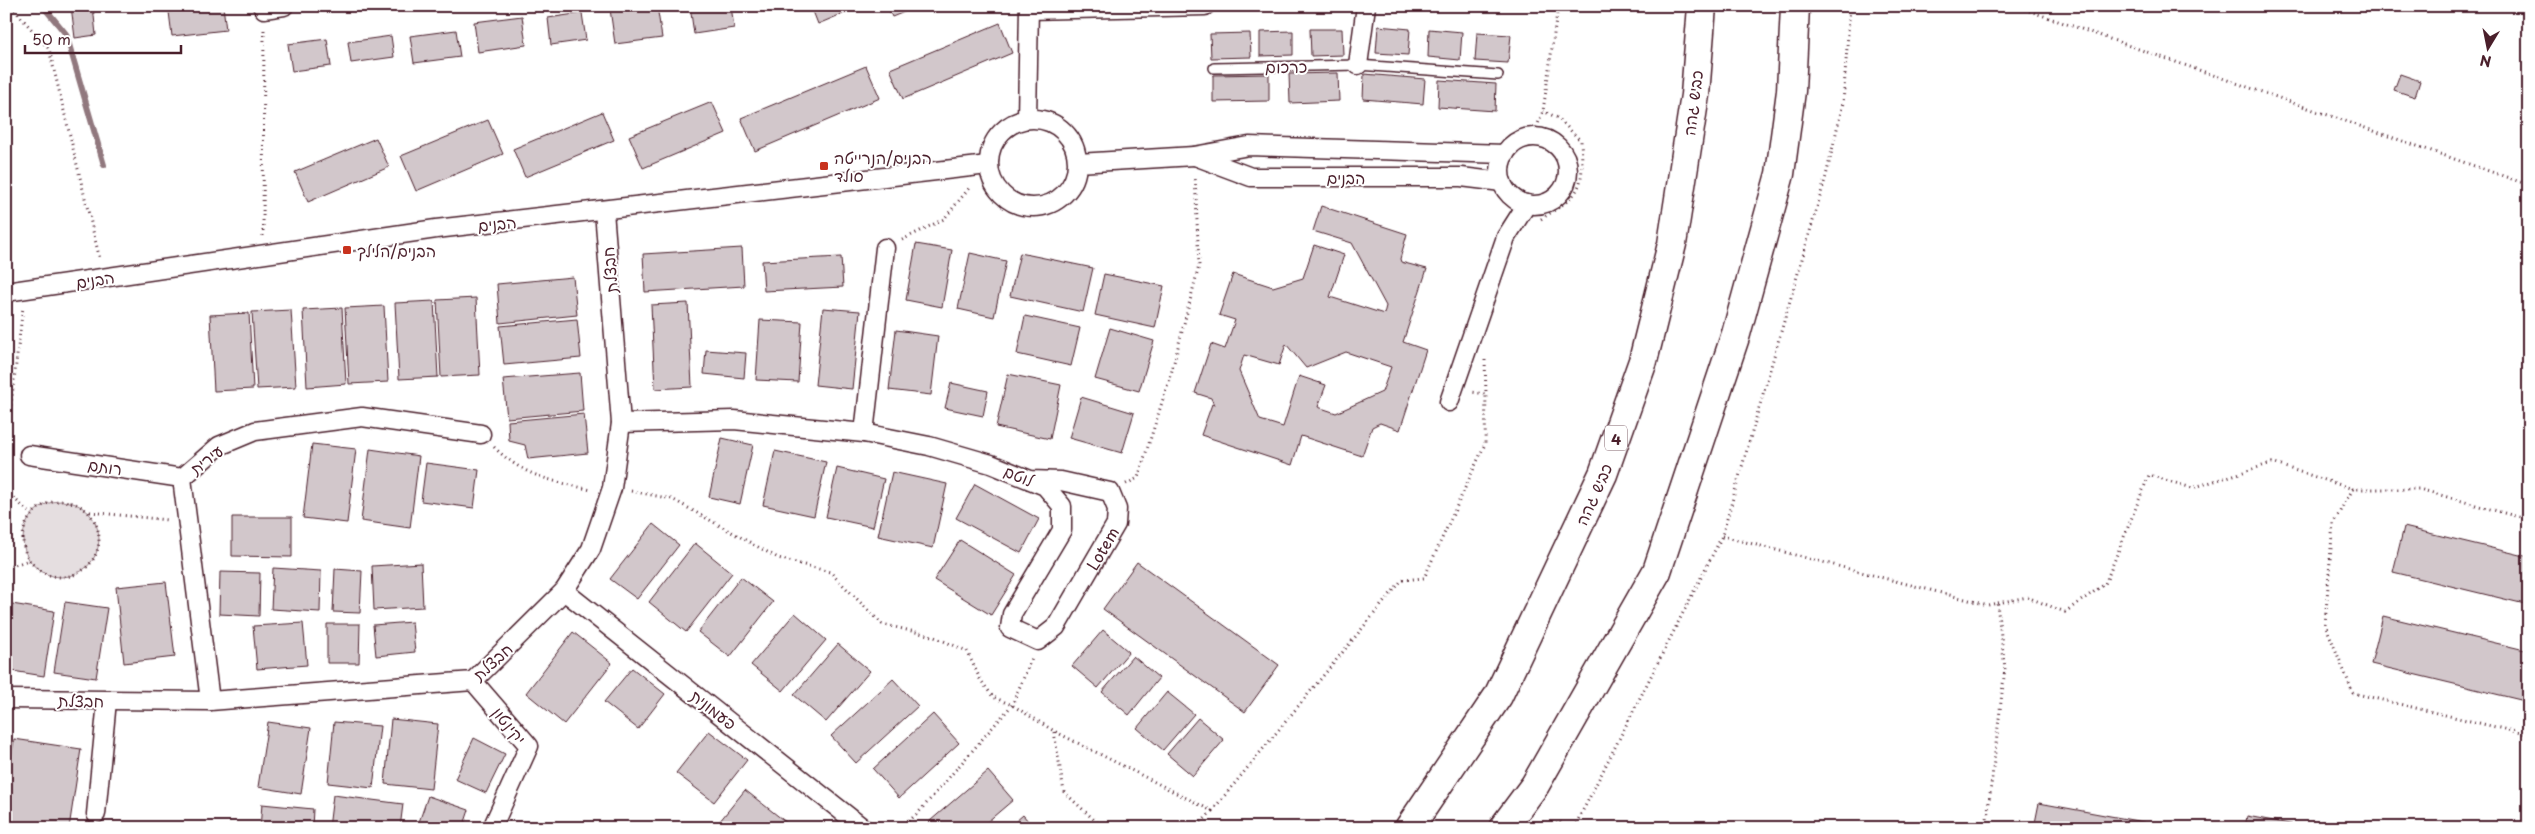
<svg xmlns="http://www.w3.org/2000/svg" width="2535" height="834" font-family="'Playpen Sans','Playpen Sans Hebrew',sans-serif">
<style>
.green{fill:#e5dee0;stroke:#987e86}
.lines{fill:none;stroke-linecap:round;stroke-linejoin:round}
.stream{stroke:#91787e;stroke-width:6}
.building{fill:#d2c7cb;stroke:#4a1f2b;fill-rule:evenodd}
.lane-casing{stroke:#4a1f2b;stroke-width:12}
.street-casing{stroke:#4a1f2b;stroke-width:21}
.highway-casing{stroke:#4a1f2b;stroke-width:31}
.path{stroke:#4a1f2b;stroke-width:3;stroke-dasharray:1 4;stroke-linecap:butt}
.lane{stroke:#fff;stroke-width:9}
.street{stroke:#fff;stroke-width:18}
.highway{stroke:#fff;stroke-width:28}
.poi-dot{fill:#c8321e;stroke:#fff;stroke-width:2}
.labels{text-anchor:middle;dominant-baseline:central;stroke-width:4;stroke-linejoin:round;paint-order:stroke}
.shield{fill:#fff;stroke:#80626b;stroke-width:1}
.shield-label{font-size:15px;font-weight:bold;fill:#4a1f2b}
.street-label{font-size:16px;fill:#4a1f2b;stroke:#fff}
.poi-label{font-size:16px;fill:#4a1f2b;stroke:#fff;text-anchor:start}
</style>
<rect width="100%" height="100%" fill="#fff"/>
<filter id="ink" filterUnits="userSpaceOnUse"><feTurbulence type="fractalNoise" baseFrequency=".02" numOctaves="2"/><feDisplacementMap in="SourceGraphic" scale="10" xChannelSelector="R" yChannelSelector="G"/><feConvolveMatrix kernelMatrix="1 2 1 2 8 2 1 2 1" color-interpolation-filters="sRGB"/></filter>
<g filter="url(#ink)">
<!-- green -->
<path class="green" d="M23 539a38 38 0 1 1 76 0a38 38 0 1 1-76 0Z"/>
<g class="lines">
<!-- stream -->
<path class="stream" d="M 43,6 L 66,34 L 104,165"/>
</g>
<!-- building -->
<path class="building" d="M 71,6 L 93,6 L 96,35 L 75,38 Z
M 223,6 L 226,30 L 172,36 L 169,12 Z
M 629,6 L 657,6 L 662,38 L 615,44 L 610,9 Z
M 690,6 L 731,6 L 734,28 L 694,34 Z
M 811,6 L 853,6 L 854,9 L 818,24 Z
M 887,6 L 919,6 L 892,17 Z
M 582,13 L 586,40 L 551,45 L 548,18 Z
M 522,16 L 526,45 L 478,52 L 474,22 Z
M 1000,23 L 1012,53 L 903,99 L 890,69 Z
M 1378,26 L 1410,29 L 1408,55 L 1376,53 Z
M 1310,29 L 1342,29 L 1343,55 L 1311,56 Z
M 1429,29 L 1462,32 L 1460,60 L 1428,57 Z
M 456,30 L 460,57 L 414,63 L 410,36 Z
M 1293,31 L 1293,55 L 1260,56 L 1260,32 Z
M 1250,33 L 1251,57 L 1211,58 L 1210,34 Z
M 1477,33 L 1511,35 L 1508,63 L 1475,61 Z
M 391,36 L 394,57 L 351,63 L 348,42 Z
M 327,39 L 331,66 L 292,71 L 288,44 Z
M 866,66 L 880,98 L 755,151 L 741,118 Z
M 1338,73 L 1339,101 L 1290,103 L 1289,74 Z
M 1269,74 L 1269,101 L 1213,102 L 1213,75 Z
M 1364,74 L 1425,79 L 1423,104 L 1363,99 Z
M 2400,74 L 2420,81 L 2415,97 L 2394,90 Z
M 1439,80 L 1496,84 L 1495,111 L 1438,107 Z
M 712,102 L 726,133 L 643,168 L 629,136 Z
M 602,112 L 614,140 L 525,177 L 513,149 Z
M 488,120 L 503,154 L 416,191 L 401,156 Z
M 376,138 L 389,167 L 308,202 L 295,172 Z
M 1321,206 L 1407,234 L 1400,259 L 1401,262 L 1427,269 L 1403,342 L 1426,350 L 1400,430 L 1380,423 L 1372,427 L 1362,456 L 1301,436 L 1292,465 L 1201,435 L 1212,404 L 1214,405 L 1211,398 L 1195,393 L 1211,344 L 1225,349 L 1235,320 L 1219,315 L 1233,274 L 1273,287 L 1303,278 L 1314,245 L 1344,255 L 1330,297 L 1384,314 L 1386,306 L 1352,243 L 1313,231 ZM 1286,344 L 1306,368 L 1346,352 L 1391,367 L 1382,392 L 1336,413 L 1318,407 L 1326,385 L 1299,376 L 1283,427 L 1260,420 L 1239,371 L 1244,355 L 1279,365 Z
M 916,244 L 952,250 L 942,307 L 906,300 Z
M 742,248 L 744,286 L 645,292 L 643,254 Z
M 970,253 L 1006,261 L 994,317 L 958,309 Z
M 1020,253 L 1093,268 L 1083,312 L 1010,296 Z
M 841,257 L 843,287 L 764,291 L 762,261 Z
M 1104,274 L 1164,286 L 1155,328 L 1095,315 Z
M 573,277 L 577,315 L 500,323 L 497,284 Z
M 476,298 L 480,375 L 441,377 L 437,300 Z
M 434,301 L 438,377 L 399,379 L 395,303 Z
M 688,303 L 692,387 L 655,389 L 651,305 Z
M 384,306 L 388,382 L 349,384 L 345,308 Z
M 342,308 L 346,384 L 307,387 L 303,310 Z
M 823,308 L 860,311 L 852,389 L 815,385 Z
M 291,310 L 296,387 L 257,389 L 252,312 Z
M 249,313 L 253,389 L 214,391 L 210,315 Z
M 1025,316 L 1080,328 L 1071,366 L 1017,354 Z
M 577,319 L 581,358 L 504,365 L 500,326 Z
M 760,320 L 802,322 L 798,382 L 756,380 Z
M 1110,328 L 1154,341 L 1139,391 L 1095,379 Z
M 896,330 L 938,336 L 931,395 L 889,390 Z
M 706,350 L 746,353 L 744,378 L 704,374 Z
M 580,373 L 583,411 L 507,418 L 503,379 Z
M 1008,374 L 1061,385 L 1050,439 L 996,427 Z
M 951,383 L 988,391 L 983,416 L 945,408 Z
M 1081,397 L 1134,413 L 1122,453 L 1069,438 Z
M 584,414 L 588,453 L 528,459 L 525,445 L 509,441 L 508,421 Z
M 722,438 L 753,445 L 740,504 L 709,497 Z
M 312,444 L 356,449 L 347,523 L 303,518 Z
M 370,449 L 419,456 L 410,528 L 361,521 Z
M 775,451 L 826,462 L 814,516 L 763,505 Z
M 426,463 L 479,470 L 474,508 L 421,501 Z
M 837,468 L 884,479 L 873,527 L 826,517 Z
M 892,472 L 947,484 L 933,548 L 878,536 Z
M 975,484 L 1039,519 L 1021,553 L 956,518 Z
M 232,517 L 292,517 L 292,557 L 232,556 Z
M 653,524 L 679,545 L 637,599 L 610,579 Z
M 2404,527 L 2529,557 L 2529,605 L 2393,572 Z
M 960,540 L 1016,575 L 991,615 L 934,580 Z
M 695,543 L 732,573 L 686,632 L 649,602 Z
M 1137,562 L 1279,665 L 1245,712 L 1103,609 Z
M 421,563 L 423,607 L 374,610 L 372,566 Z
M 273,568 L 321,571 L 320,612 L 271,609 Z
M 335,569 L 362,571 L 360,613 L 333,612 Z
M 220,572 L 260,573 L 259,616 L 219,614 Z
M 741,577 L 773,602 L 730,657 L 698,632 Z
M 166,582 L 175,657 L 124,663 L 116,587 Z
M 65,602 L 107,608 L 96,678 L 54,672 Z
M 6,603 L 54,611 L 44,676 L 6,670 Z
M 795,613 L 826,640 L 783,691 L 751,665 Z
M 2383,616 L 2529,651 L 2529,702 L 2371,664 Z
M 412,622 L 415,652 L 376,656 L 373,625 Z
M 303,623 L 307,665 L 257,669 L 253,626 Z
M 327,624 L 360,624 L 359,663 L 327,663 Z
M 1103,630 L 1129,652 L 1098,688 L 1072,666 Z
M 573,632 L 612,663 L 564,724 L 526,693 Z
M 838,644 L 870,671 L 826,722 L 794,695 Z
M 1133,656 L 1159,678 L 1129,715 L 1102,692 Z
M 632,668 L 665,694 L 638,729 L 604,702 Z
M 893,679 L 918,706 L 856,763 L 831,736 Z
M 1167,692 L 1194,714 L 1163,750 L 1137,728 Z
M 933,714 L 959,743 L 899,798 L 873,769 Z
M 1198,718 L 1224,740 L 1193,776 L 1167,754 Z
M 391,719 L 438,724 L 431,789 L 385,784 Z
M 268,722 L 311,728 L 301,794 L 258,787 Z
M 334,722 L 380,726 L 373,788 L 328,783 Z
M 709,731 L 747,760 L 714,802 L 676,773 Z
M 474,738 L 505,754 L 486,793 L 455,779 Z
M 14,739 L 81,749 L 69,828 L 6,828 L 6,793 Z
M 988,771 L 1013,800 L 980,828 L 936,828 L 930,821 Z
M 745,790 L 787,823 L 783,828 L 715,827 Z
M 333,795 L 403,804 L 400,828 L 329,828 Z
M 428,796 L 469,810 L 463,828 L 417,828 Z
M 2039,803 L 2176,828 L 2034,828 Z
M 262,804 L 313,809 L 312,828 L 260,828 Z
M 1023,815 L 1034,828 L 1008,828 Z
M 2247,816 L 2311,828 L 2245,828 Z"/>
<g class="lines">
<!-- lane casing -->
<g class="lane-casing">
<path id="lane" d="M 1214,68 L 1358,65 L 1498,75"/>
</g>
<!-- street casing -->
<g class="street-casing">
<g id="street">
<path d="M 262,6 L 264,9 L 284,6"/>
<path d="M 1029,10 L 1205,6"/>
<path d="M 1358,65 L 1366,6"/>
<circle cx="1033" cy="163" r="44"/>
<path d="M 1027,119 L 1029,6"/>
<circle cx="1534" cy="171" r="34"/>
<path d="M 1195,156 L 1251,177 L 1461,177 L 1502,182"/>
<path d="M 1078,163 L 1194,156 L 1249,146 L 1505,154"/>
<path d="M 6,292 L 436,229 L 988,165"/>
<path d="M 1449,402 L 1506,237 L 1527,204"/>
<path id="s1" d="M 621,423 L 734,420 L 864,433 L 929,446 L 991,464 L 1045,486 L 1062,506 L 1062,530 L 1012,614 L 1010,628 L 1038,641 L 1056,627 L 1116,524 L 1117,509 L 1110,492 L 1061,481 L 1030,480"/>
<path d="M 864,433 L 885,248"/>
<path d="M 29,455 L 182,478"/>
<path d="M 564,591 L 863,828"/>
<path d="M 473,681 L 529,746 L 492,828"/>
<path d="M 6,699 L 210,701 L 473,681 L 564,591 L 591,549 L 612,488 L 621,423 L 604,211"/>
<path d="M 210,701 L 182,478 L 219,446 L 255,431 L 362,417 L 481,434"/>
<path d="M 96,814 L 107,701"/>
</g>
</g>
<!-- highway casing -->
<g class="highway-casing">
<path id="highway" d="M 1409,828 L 1498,696 L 1603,474 L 1643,361 L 1672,244 L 1695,95 L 1702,6
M 1503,828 L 1535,785 L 1657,571 L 1736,334 L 1780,174 L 1791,91 L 1795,6"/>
</g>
<!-- path -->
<path class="path" d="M 11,6 L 49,49 L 100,260
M 2015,6 L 2529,185
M 1533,137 L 1543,111 L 1558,6
M 1541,219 C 1582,193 1584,190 1581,141 L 1558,118 L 1543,111
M 263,236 L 264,27
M 902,240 L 944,219 L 970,187
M 1485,360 L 1486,394
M 6,445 L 23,307
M 494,447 C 525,478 552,480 591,490
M 1126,484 L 1138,478 L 1171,374 L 1199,266 L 1195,176
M 6,491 L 31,514
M 631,491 L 672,499 L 778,558 L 830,572 L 882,624 L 932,636 L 967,651 L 980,679 L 993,697 L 1012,705 L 1054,731 L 1212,811 L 1196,828
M23 539a38 38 0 1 1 76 0a38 38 0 1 1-76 0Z
M 90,512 L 168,520
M 2529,520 L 2419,489 L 2353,489 L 2333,523 L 2325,624 L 2353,693 L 2529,735
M 1722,536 L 1988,605 L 2027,597 L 2065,612 L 2105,584 L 2149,475 L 2192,488 L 2272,463 L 2353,489
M 6,568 L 29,560
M 1054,732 L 1064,792 L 1103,828
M 1212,811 L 1402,580 L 1424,578 L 1485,444 L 1486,394 L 1471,392
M 901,828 L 919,812 L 1012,705 L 1032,658
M 1554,828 L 1559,821 L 1565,828
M 1574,828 L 1722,536 L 1826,176 L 1843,103 L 1850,6
M 1986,828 L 2005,668 L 1997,604"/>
<!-- lane -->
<use href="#lane" class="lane"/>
<!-- street -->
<use href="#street" class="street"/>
<!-- highway -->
<use href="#highway" class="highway"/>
</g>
</g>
<!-- markers -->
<g class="poi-dot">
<rect x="819" y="161" width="10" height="10" rx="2.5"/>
<rect x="342" y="245" width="10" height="10" rx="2.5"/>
</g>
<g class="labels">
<!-- shield labels -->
<rect class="shield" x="1605" y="425.5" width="22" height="25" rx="4"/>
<g class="shield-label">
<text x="1616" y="438">4</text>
</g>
<!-- street labels -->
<g class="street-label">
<text transform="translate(1286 66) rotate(-1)">כרכום</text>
<text transform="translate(1692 103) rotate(-83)">כביש גהה</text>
<text x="1346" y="177">הבנים</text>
<text transform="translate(497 223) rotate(-6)">הבנים</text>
<text transform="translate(609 270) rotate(-95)">חבצלת</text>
<text transform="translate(95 279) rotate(-9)">הבנים</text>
<text transform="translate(206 459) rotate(-38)">עירית</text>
<text transform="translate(105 466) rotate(8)">רותם</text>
<text transform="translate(1019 475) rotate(22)">לוטם</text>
<text transform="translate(1593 494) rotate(-66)">כביש גהה</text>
<text stroke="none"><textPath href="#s1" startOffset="740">Lotem</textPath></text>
<text transform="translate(492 661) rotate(-42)">חבצלת</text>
<text transform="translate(81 700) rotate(1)">חבצלת</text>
<text transform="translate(714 709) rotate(38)">פעמונית</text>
<text transform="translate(510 725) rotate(51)">יקינטון</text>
</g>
<!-- poi labels -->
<g class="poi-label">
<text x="834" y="157">הבנים/הנרייטה<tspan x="834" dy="18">סולד</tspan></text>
<text x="357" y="250">הבנים/הלילך</text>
</g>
</g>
<!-- margin -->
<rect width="2535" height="834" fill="none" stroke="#fff" stroke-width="25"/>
<rect x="12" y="12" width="2510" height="809" fill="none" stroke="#4a1f2b" stroke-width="2" filter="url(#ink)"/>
<!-- north arrow -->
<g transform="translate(2488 48) rotate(190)" stroke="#ffffff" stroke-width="4" paint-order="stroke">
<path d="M0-4L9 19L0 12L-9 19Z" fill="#4a1f2b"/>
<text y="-8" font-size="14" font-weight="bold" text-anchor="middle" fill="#4a1f2b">N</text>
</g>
<!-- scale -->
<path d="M25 45v8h156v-8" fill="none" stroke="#4a1f2b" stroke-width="2.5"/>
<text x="32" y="45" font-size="15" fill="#4a1f2b" stroke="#ffffff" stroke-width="4" paint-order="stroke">50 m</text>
</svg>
